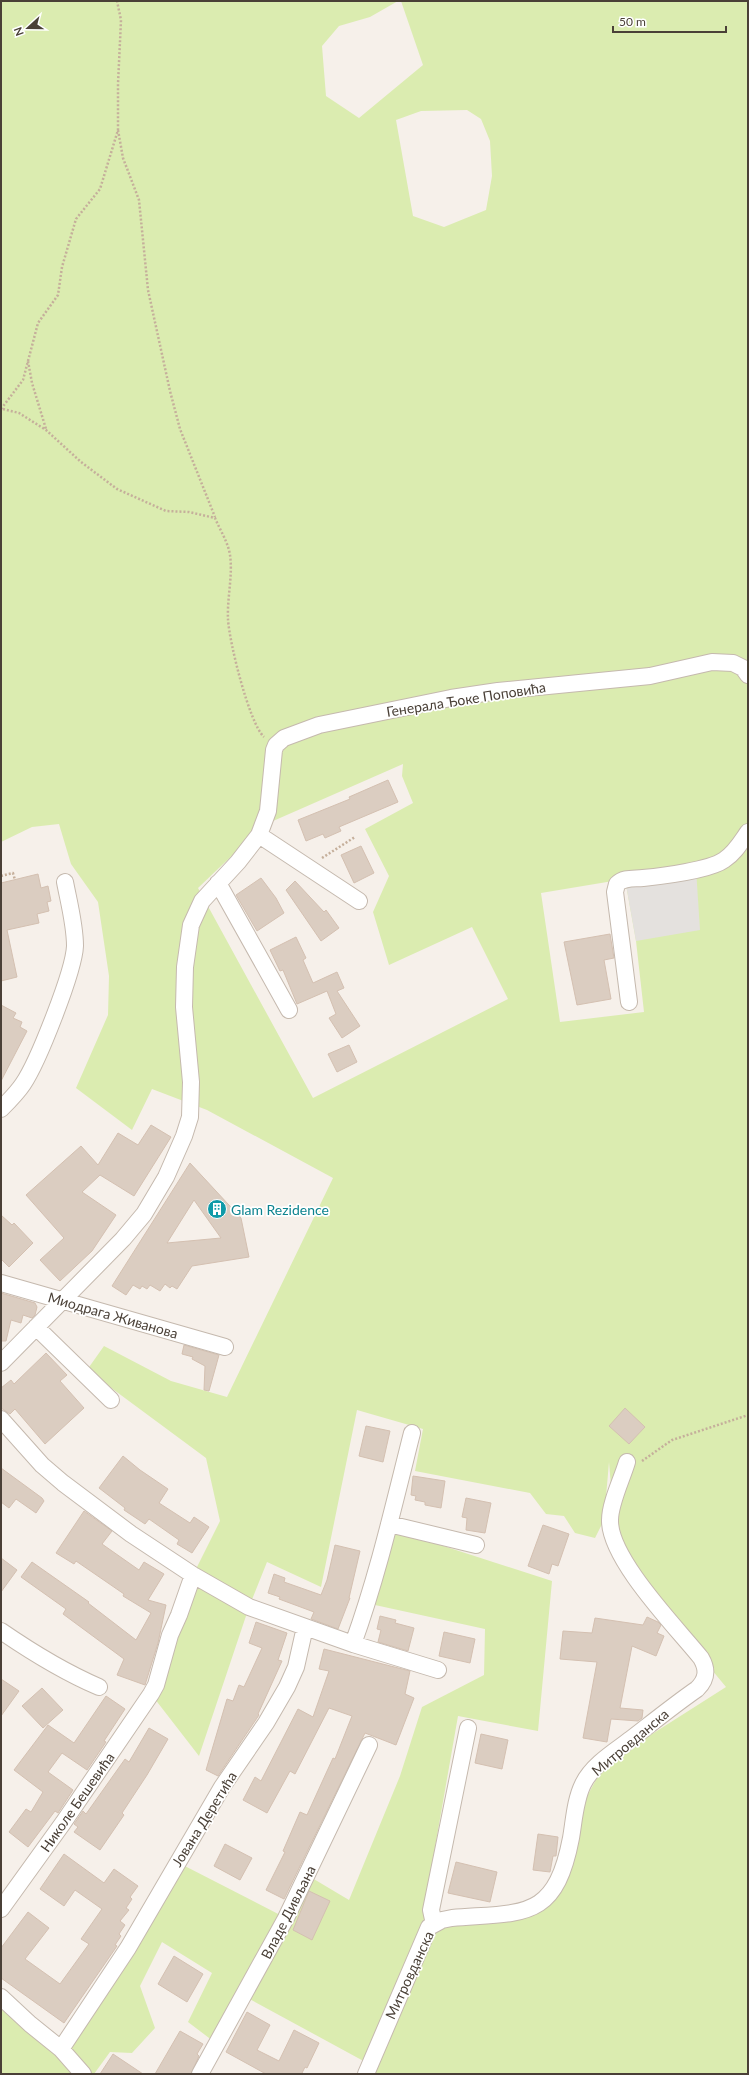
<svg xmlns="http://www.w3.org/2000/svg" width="749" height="2075" font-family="Lato,sans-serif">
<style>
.green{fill:#dbecb0;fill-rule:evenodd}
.parking{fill:#e4e1de}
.building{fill:#dbcdc1;stroke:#d4c0b1;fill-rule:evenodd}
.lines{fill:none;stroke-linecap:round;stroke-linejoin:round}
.minor-casing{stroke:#c5b9ae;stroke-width:18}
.path{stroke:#c5af9b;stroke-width:2.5;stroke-dasharray:2 2;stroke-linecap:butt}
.minor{stroke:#fff;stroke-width:16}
.labels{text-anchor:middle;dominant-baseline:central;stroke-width:3.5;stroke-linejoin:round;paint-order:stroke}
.street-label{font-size:14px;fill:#4a4037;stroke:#fff}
.culture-label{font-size:14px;fill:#0d838f;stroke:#fff;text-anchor:start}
</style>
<rect width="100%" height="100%" fill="#f6f0ea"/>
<!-- green -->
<path class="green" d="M 1,1 L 398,1 L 370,17 L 339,26 L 322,46 L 326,96 L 359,118 L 423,65 L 401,1 L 748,1 L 748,2074 L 366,2074 L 369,2064 L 244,1996 L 217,2044 L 188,2022 L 212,1973 L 162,1942 L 140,1986 L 155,2028 L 132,2053 L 110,2052 L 94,2074 L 1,2074 L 1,1997 L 60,2048 L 177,1862 L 286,1918 L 307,1875 L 349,1900 L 400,1776 L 422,1707 L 484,1675 L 485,1629 L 375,1605 L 394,1530 L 552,1581 L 538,1731 L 458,1716 L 424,1910 L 425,1932 L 543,1901 L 585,1800 L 598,1776 L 638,1743 L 726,1687 L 631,1572 L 614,1523 L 609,1462 L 604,1520 L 595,1538 L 575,1533 L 564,1516 L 546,1514 L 530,1493 L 415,1471 L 423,1429 L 357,1410 L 321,1587 L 267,1562 L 249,1607 L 199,1756 L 151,1694 L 193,1575 L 220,1521 L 206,1458 L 87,1370 L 104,1346 L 171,1381 L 227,1397 L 333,1178 L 207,1110 L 152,1089 L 132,1130 L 76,1088 L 108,1015 L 109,976 L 98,902 L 71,864 L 59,824 L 32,827 L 1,842 ZM 467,110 L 481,119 L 490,141 L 492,176 L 486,210 L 444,227 L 413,216 L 396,120 L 421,111 ZM 403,764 L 402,776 L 413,803 L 365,829 L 389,876 L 373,912 L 389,965 L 472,927 L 508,999 L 313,1098 L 198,888 L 264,825 ZM 625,879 L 636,941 L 644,1012 L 560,1022 L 541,893 Z"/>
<!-- parking -->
<path class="parking" d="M 696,869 L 700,930 L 636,941 L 625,879 Z"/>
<!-- building -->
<path class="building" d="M 388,780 L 398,802 L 339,827 L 341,831 L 325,838 L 323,834 L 306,841 L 298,820 L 350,799 L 349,797 Z
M 361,846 L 374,873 L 354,883 L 341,855 Z
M 38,874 L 41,888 L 48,886 L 51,901 L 47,902 L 49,911 L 37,914 L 39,923 L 7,930 L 17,977 L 1,981 L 1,883 Z
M 261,878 L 276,898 L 284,913 L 257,931 L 236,895 Z
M 295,881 L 324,912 L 326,910 L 339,928 L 321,941 L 286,890 Z
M 610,934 L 614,958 L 604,960 L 611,999 L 577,1005 L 564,942 Z
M 296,937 L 306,958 L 303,960 L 313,983 L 337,972 L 344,988 L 337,991 L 360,1026 L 342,1038 L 329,1018 L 336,1014 L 327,991 L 297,1004 L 283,970 L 280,971 L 270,950 Z
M 1,1005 L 16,1013 L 13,1018 L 22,1022 L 20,1027 L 27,1031 L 1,1081 Z
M 349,1045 L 357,1062 L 337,1072 L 328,1054 Z
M 151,1125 L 171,1137 L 134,1196 L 100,1175 L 82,1192 L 116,1215 L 92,1251 L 60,1281 L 40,1260 L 64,1238 L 26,1195 L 81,1146 L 98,1165 L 118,1133 L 138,1145 Z
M 190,1163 L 241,1218 L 249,1257 L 192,1266 L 177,1289 L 172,1286 L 170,1288 L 165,1284 L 160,1291 L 150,1285 L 147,1289 L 142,1286 L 140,1289 L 133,1285 L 126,1295 L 112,1286 ZM 194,1200 L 221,1238 L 167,1243 Z
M 1,1215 L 12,1225 L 14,1223 L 33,1243 L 9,1267 L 1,1259 Z
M 1,1293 L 35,1303 L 37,1307 L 35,1315 L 32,1318 L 23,1315 L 21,1323 L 11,1320 L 6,1341 L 1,1341 Z
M 184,1345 L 219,1355 L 209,1391 L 204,1390 L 205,1366 L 192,1359 L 193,1357 L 182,1354 Z
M 46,1353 L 67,1375 L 60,1381 L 84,1408 L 45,1444 L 15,1409 L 10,1414 L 1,1408 L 1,1388 L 11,1380 L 14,1384 Z
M 625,1408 L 645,1427 L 629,1444 L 609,1426 Z
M 366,1426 L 390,1431 L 383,1462 L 359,1456 Z
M 123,1456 L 140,1470 L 168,1489 L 159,1503 L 190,1523 L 194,1517 L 209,1527 L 192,1553 L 177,1544 L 179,1540 L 149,1519 L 145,1524 L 124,1510 L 125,1508 L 99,1488 Z
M 1,1468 L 42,1498 L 44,1501 L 36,1513 L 16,1499 L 9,1508 L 1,1502 Z
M 413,1476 L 445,1481 L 441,1508 L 425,1505 L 425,1502 L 415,1500 L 416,1496 L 411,1495 Z
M 466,1498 L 491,1503 L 485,1533 L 466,1530 L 467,1518 L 462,1517 Z
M 84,1511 L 112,1531 L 102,1544 L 139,1570 L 144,1562 L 164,1574 L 148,1600 L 166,1605 L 158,1643 L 145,1685 L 117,1675 L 124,1659 L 63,1614 L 66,1609 L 21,1577 L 32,1562 L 89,1602 L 88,1603 L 136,1640 L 151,1613 L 123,1596 L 124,1594 L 76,1561 L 74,1564 L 56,1553 Z
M 543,1525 L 569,1534 L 558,1566 L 552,1564 L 549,1574 L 528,1566 Z
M 335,1545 L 360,1551 L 349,1598 L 350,1598 L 338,1629 L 311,1619 L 314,1612 L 279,1599 L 280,1597 L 268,1593 L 274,1574 L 285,1578 L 284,1582 L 321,1595 L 327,1580 Z
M 1,1558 L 17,1570 L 1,1592 Z
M 380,1616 L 396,1620 L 395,1623 L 414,1628 L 408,1651 L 378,1642 L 381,1630 L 377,1629 Z
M 647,1617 L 658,1622 L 661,1625 L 657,1633 L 664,1636 L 656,1656 L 632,1646 L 620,1708 L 643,1710 L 642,1718 L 638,1721 L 611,1719 L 607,1742 L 583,1738 L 597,1662 L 560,1659 L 563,1631 L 592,1633 L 595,1618 L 643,1625 Z
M 256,1622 L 287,1633 L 278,1660 L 282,1661 L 258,1714 L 259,1715 L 218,1776 L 206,1770 L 227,1699 L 233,1701 L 239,1685 L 244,1687 L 262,1648 L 249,1643 Z
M 444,1632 L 475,1639 L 470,1663 L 439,1656 Z
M 324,1649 L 410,1671 L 405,1694 L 414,1698 L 396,1745 L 365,1733 L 284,1899 L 266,1890 L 285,1852 L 283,1851 L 300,1812 L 307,1815 L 333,1758 L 335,1759 L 352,1716 L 329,1708 L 295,1774 L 290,1771 L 267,1813 L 243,1800 L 255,1777 L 261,1781 L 298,1709 L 313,1717 L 329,1671 L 319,1669 Z
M 1,1679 L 19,1691 L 1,1716 Z
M 42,1688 L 63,1710 L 43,1728 L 22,1706 Z
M 106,1696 L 125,1709 L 104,1741 L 106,1742 L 87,1770 L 62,1753 L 48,1772 L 73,1790 L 58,1813 L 55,1811 L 28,1847 L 9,1832 L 26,1809 L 31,1812 L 43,1792 L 14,1770 L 48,1725 L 74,1743 Z
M 149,1728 L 168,1739 L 147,1775 L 122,1813 L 124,1815 L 100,1850 L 74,1832 L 78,1827 L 74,1824 L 83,1811 L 86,1814 L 125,1759 L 129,1762 Z
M 481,1734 L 508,1740 L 502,1769 L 475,1763 Z
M 538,1834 L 558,1837 L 556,1856 L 553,1856 L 550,1872 L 533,1870 Z
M 225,1844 L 252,1858 L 240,1880 L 214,1866 Z
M 64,1854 L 104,1883 L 114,1869 L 138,1886 L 130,1897 L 132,1899 L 126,1908 L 129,1910 L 120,1921 L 125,1925 L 119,1934 L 121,1936 L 115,1945 L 117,1946 L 64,2023 L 1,1978 L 1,1948 L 28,1912 L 49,1928 L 25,1959 L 60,1984 L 89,1944 L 81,1939 L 102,1909 L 75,1890 L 64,1906 L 40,1889 Z
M 456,1862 L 497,1872 L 490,1902 L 448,1893 Z
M 309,1891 L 330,1901 L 312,1940 L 293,1930 Z
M 174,1956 L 203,1974 L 187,2002 L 158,1984 Z
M 247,2012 L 270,2025 L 257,2050 L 279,2061 L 294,2030 L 319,2043 L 307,2068 L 305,2067 L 302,2073 L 304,2074 L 266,2074 L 226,2052 Z
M 180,2031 L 203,2044 L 197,2054 L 199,2056 L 191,2074 L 155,2074 Z
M 113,2054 L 143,2074 L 100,2074 Z"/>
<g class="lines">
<!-- minor casing -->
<g class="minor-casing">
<path id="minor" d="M 259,835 L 359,901
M 218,883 L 289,1010
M 629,1002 L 615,892 L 617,884 C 624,877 634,879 643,878 C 662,876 710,870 724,860 C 735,853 741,842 748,832
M 1,1109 C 9,1101 17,1093 23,1084 C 38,1062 74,971 75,946 C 75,925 69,903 65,882
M 1,1283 L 225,1347
M 36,1327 L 111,1400
M 1,1363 L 123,1239 L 144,1214 L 166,1177 L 184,1136 L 190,1117 L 191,1082 L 184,1007 L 185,967 L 191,925 L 202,901 L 238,862 L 259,835 L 268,811 L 274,750 L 276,745 L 284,738 L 319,725 L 451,698 L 498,691 L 650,676 L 712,662 L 733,663 L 743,668 L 748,675
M 1,1419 L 42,1465 L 63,1483 L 131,1534 L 193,1575 L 249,1607 L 353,1644 L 438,1670
M 389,1524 L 476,1545
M 1,1631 C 33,1653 64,1672 99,1687
M 353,1644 C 378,1575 394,1504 412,1433
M 1,1909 L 63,1823 L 151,1694 L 156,1685 L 170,1635 L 179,1615 L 193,1575
M 434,1924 L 431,1910 L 468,1728
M 1,1997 L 30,2024 L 61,2049 L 83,2074
M 61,2049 L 128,1948 L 222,1787 L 266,1723 L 287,1687 L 296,1667 L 305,1627
M 200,2074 L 286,1918 L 369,1745
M 366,2074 L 429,1927 L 442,1920 L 452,1918 C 524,1912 555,1921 571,1838 C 574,1821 575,1800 583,1784 C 592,1765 615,1751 631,1739 C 653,1722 674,1705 697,1689 C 707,1679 708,1670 701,1658 C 677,1628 609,1559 610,1520 C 610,1503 622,1479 627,1462"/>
</g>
<!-- path -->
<path class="path" d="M 118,130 L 123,158 L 139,200 L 148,290 L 170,391 L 180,429 L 215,517
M 28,361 L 32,383 L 46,429
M 1,409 L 23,380 L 38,323 L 58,295 L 62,267 L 76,219 L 100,189 L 118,130 L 118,84 L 121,20 L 117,1
M 3,409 L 19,413 L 46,430 L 81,462 L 117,489 L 166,511 L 189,512 L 215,518 C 220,530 228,542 230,555 C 233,575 227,598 228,619 C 229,641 249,723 264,737
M 322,858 L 355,837
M 1,876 L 13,873 L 15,880
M 642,1461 L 672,1440 L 748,1415"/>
<!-- minor -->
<use href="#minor" class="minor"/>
</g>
<!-- icons -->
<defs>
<g id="building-disc" transform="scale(1)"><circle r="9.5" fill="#0f9aa8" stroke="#fff"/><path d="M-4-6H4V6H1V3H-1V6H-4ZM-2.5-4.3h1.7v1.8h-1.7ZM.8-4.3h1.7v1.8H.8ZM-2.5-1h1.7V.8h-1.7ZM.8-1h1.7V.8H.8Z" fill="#fff"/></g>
</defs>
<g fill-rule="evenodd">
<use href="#building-disc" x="217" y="1209"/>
</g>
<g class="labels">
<!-- street labels -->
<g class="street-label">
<text transform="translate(466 699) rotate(-9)">Генерала Ђоке Поповића</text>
<text transform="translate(113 1315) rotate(16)">Миодрага Живанова</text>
<text transform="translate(630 1742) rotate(-40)">Митровданска</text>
<text transform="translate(77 1802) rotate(-55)">Николе Бешевића</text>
<text transform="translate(204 1819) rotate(-58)">Јована Деретића</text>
<text transform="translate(288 1912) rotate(-63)">Владе Дивљана</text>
<text transform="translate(409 1975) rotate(-65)">Митровданска</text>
</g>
<!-- culture labels -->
<g class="culture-label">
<text x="231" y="1209">Glam Rezidence</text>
</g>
</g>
<!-- border -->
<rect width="749" height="2075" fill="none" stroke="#4a4037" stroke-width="4"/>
<!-- north arrow -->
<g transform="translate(28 28) rotate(249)" stroke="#ffffff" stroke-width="3" paint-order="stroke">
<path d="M0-3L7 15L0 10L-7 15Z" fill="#4a4037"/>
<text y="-6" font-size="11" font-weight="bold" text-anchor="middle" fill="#4a4037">N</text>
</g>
<!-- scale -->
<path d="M613 26v6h113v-6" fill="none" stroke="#4a4037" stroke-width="2"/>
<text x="619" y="26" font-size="12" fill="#4a4037" stroke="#ffffff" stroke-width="3" paint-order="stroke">50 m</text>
</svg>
